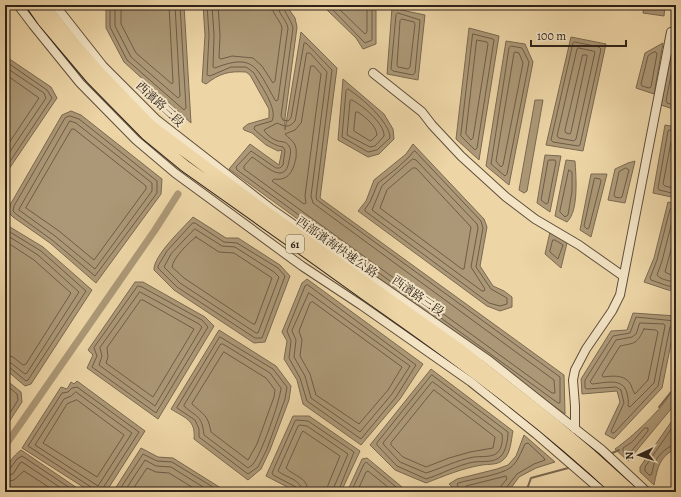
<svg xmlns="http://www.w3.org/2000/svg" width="681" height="497" font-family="Alegreya,'Noto Serif TC',serif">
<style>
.water{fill:#ac9876;stroke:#7a6851}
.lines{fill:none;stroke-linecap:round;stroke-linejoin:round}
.shore{stroke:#6d5c48;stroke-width:1}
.stream{stroke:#7a6851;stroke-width:2}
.canal{stroke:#ac9876;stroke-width:7}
.minor-casing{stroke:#5e4e3c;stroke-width:10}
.highway-casing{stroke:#2e2119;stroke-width:13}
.minor{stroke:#f3e4c5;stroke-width:8}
.highway{stroke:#edd5a6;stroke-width:11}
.labels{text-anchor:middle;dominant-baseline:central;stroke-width:4;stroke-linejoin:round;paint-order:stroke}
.shield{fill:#f3e4c5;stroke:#695c4d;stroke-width:1}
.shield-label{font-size:11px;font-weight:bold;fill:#2e2119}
.street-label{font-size:12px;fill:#2e2119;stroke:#f3e4c5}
</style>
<rect width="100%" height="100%" fill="#edd5a6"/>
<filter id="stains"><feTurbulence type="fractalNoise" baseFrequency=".005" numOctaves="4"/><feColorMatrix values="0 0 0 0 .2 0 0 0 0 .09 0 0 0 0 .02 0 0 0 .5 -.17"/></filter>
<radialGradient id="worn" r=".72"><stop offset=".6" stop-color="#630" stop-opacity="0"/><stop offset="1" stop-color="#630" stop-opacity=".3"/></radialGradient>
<!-- water -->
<path class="water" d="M 106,5 L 184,5 L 191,123 L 124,62 L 106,28 Z
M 203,5 L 286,5 L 295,18 L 297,27 L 285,118 L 285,130 L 301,32 L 337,68 L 320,198 L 564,375 L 565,414 L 229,169 L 250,144 L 279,165 L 282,150 L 278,151 L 266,145 L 252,133 L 244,130 L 243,128 L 248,124 L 269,118 L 269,109 L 250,75 L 246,72 C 229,71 220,73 206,84 L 202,82 L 205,35 Z
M 326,5 L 376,5 L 376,44 L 363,49 L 356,38 L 326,9 Z
M 644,5 L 665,5 L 664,16 L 643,13 Z
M 392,8 L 425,15 L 418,80 L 387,74 Z
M 469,28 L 499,36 L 479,160 L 456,139 Z
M 571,37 L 606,44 L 583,151 L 546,145 Z
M 674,39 L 676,40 L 676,110 L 661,105 Z
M 506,41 L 525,44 L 533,62 L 509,185 L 486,166 Z
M 663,43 L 654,94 L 636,88 L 645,53 Z
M 5,56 L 51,87 L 57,98 L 9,169 L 5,167 Z
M 343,79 L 384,114 L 393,129 L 394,139 L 379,154 L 368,157 L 338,140 Z
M 535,100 L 543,100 L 527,191 L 524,193 L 519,190 Z
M 71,111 L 81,115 L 162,179 L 161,194 L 96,283 L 50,243 L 13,217 L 9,213 L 10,205 L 62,115 Z
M 665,125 L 676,127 L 676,198 L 653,193 Z
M 413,144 L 484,219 L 487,227 L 480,266 L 493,286 L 504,291 L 512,297 L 512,307 L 500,311 L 487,306 L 358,211 L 366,201 L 374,180 L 406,154 Z
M 545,155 L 561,156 L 550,212 L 537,203 Z
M 566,160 L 575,161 C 576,176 579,211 567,222 L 555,216 Z
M 635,161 L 625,203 L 608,200 L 615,169 L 628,163 Z
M 591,174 L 607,174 L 591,237 L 580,230 Z
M 668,202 L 676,204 L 676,291 L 668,290 L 644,282 L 654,258 Z
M 193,217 L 226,238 L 238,238 L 280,265 L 290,276 L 265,342 L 254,343 L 174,290 L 154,270 C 153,256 183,228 193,217 Z
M 5,224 L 43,247 L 92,290 L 31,384 L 25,386 L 5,369 Z
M 550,232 L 567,243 L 561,268 L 545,254 Z
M 307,279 L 423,364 L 400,399 L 361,445 L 303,404 L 297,380 L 284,359 L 287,341 L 282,332 L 302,283 Z
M 135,282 L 143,282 L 205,317 L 214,326 L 158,419 L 87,368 L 93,355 L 88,350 Z
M 633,313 L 676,316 L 676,319 L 662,388 L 614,439 L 605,434 L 620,402 L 617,391 L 582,394 L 581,379 L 611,331 L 627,330 Z
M 219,330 L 276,366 L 291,386 L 289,400 L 270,450 L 261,469 L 248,480 L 194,439 C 196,420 185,418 171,409 Z
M 431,369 L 513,431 C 511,440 511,454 503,460 C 498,465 489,464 482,465 C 463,468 444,476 426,483 L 395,470 L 370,445 Z
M 676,375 L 676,403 L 628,461 L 615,449 C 631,438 664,408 672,390 C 674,385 675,380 676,375 Z
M 5,379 L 21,392 L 22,402 L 5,428 Z
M 77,381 L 145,431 L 106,492 L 91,492 L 22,448 L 61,387 L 67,389 L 71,382 L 74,384 Z
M 676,415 L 676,448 C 659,458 658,466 654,485 L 640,472 L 640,467 Z
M 293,416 L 309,416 L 360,451 L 341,492 L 297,492 L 266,476 Z
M 524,435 L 555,462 L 536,468 L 519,477 L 508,492 L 460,492 L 454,489 L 449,484 L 457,479 L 497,469 L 508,465 L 516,456 Z
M 141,448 L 158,457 L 173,458 L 224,490 L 226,492 L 113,492 Z
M 21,450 L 83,492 L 5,492 C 5,472 4,464 21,450 Z
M 367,458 L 408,492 L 347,492 L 362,459 Z"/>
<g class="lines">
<!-- shore -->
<path class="shore" d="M 110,5 L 110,27 L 127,60 L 184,110 L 186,108 L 180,5
M 115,5 L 115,26 L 131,57 L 178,98 L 180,96 L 175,5
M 121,5 L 121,24 L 136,53 L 172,84 L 173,82 L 169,5
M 207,5 L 209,35 L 207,75 L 210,76 L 231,67 L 246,67 L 249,69 L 254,73 C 260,85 278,108 272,121 L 255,126 L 254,129 C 263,137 271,145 283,147 L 285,150 L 283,165 L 280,168 L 276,168 L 251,151 L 236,167 L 237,170 L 558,403 L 560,403 L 560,377 L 317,200 L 316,197 L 332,70 L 306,43 L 304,43 L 291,118 L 288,121 L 283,120 L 281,116 L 293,28 C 291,19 284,13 283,5
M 212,5 L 214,35 L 213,67 L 215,68 C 255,52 257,69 275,100 L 276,101 L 278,100 L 288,28 C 286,19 278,14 278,5
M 218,5 L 220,35 L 219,58 L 221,59 L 232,56 L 253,58 L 262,66 L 273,83 L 275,81 L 282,28 C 280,19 272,15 272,5
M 330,5 L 331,8 L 365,43 L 372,40 L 372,5
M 335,5 L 365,34 L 367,32 L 367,5
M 398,13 L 420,20 L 415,73 L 413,75 L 393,71 L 391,69 L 396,15 Z
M 402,19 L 414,22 L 415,24 L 410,67 L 408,69 L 398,67 L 397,65 L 400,21 Z
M 473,34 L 493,39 L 494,40 L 477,148 L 475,150 L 461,136 Z
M 477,40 L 487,42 L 488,44 L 473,138 L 471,140 L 466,134 Z
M 575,42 L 599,47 L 601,49 L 580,145 L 578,146 L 553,142 L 551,140 L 573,43 Z
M 511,46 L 522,48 L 529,62 L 507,174 L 505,176 L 491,164 L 509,48 Z
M 579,48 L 593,51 L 595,52 L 576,139 L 574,141 L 559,138 L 557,136 L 577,49 Z
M 676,49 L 666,101 L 667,103 L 676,106
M 515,52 L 519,53 L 523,63 L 503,165 L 501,167 L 496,161 L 514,53 Z
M 654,52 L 656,52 L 657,54 L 651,87 L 649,88 L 642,86 L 641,84 L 648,56 Z
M 307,53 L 310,53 L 327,72 L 311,196 L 313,203 L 554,380 L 555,393 L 552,393 L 244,169 L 244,166 L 252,157 C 264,164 285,187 289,161 C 290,156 292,150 289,146 C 286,141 282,142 278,141 C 273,140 266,134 264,130 L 277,123 C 284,126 289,129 295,121 Z
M 583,55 L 587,55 L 587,57 L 571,132 L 570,134 L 566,133 L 565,131 Z
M 5,61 L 47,90 L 52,98 L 9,163 L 5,164
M 311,66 L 314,66 L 321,74 L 305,196 L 306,203 L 304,204 L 272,181 L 274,179 C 289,181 293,171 296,158 C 296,154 297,150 295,145 C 293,140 288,138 285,134 L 295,130 L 301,123 Z
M 5,67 L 44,93 L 46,98 L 5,159
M 5,74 L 39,98 L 5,149
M 348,89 C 361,97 390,122 390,138 L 377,150 L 368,152 L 342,137 L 346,91 Z
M 352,100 C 362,105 385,124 384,136 L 375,146 L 370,147 L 347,135 L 350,101 Z
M 356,112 L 358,112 C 366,118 376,125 377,135 L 372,140 L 370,141 L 354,131 Z
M 70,116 L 79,119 L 157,181 L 157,193 L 95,276 L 52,240 L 16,214 L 13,211 L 14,206 L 65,118 Z
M 70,121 L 76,123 L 152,183 L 152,191 L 95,269 L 55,236 L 19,210 Z
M 72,129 L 74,129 L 146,186 L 146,189 L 94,260 L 59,231 L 26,208 Z
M 676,131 L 669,130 L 668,131 L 658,188 L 659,190 L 676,194
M 676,136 L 672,137 L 663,184 L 665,186 L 676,189
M 415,151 L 481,221 L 483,228 L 476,267 L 491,289 L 507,298 L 507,304 L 500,306 L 489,303 L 365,211 L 365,209 L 370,202 L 378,183 L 396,169 L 409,157 L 413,152 Z
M 413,159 L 416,160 L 477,224 L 478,228 L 471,267 L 485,289 L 484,291 L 482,291 L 372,210 L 382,186 Z
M 549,160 L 555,160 L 556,162 L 548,203 L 546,204 L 541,200 L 548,161 Z
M 413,168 L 416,168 L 471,227 L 464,269 L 462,269 L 380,208 L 387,190 Z
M 626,168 L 629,170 L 622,197 L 620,198 L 615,197 L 614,195 L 619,172 Z
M 569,170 L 572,172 L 572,191 L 568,215 L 565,217 L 560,212 Z
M 595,178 L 600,179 L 601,181 L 589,228 L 587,229 L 584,226 L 594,180 Z
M 676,208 L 672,208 L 670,209 L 657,260 L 650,278 L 651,280 L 668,286 L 676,287
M 676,213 L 674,214 L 662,261 L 657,275 C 661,280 670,281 676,282
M 193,223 L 195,223 L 224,242 L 237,243 L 278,268 L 285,276 L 262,338 L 255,338 L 177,287 L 158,268 L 158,266 L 167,251 Z
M 5,229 L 41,251 L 86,291 L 28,380 L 26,381 L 9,367 L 5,366
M 195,229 L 222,246 L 235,247 L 274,272 L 279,277 L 258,333 L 256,333 L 180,283 L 164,267 L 171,254 Z
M 676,231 L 665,272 L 671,275 L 676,276
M 5,234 L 38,255 L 79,292 L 27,373 L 25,374 L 11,363 L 5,361
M 196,237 L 219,252 L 234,253 L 272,278 L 255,324 L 253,324 L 184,278 L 172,267 C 173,258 189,242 196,237 Z
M 553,240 L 555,240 L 563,245 L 558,259 L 550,252 Z
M 5,241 L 34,260 L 71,293 L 26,364 L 23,365 L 13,357 L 5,355
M 308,285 L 416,365 L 396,397 L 361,439 L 307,401 L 300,378 L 289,358 L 291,341 L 287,331 L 305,286 Z
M 138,286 L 142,287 L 202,320 L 208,327 L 156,413 L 92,367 L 97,356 L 94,348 Z
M 140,292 L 199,324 L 202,327 L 155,406 L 99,365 L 102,356 L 100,348 Z
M 309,293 L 410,366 L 392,394 L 360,432 L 311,398 L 305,376 L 294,357 L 296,340 L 292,331 Z
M 141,300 L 143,300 L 194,329 L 153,397 L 106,363 L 108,357 L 107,348 Z
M 313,302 L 402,367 L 388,390 L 359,424 L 316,395 L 310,374 L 300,356 L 302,340 L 299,331 L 310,303 Z
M 676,320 L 675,321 L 636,317 L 630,333 L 613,336 L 585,380 L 585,388 L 587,389 L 616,387 L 621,390 L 624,403 L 611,431 L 612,433 L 614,433 L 658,386 L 670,327 L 675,323 L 676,324
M 640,323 L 664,324 L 665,326 L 654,383 L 630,407 L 628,406 C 629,401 628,398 627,393 C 623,377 605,383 592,384 L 590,382 L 616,340 L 632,337 L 636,334 Z
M 644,329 L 656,330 L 658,332 L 648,380 L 635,394 C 633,391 632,388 631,385 C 625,374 613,376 603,377 L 602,375 L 620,346 C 635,343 637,344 644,329 Z
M 220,337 L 273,369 L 287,387 L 285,399 L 267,449 L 258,467 L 248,474 L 199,437 L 199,429 L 195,420 L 177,408 Z
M 221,344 L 223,344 L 270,373 L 281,388 C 280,401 261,455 253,464 C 253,465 249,467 248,468 L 204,435 C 202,415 197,418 184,406 Z
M 224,352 L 266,378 L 275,390 L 274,397 L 257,444 L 248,460 L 211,432 C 208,415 204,415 192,404 Z
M 432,375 L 508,432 C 508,439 506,451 501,456 C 495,463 482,461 474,462 C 457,465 442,474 426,479 L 397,466 L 377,445 L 377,443 Z
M 433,382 L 502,434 C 503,439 502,448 498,452 C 493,458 481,456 474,457 C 457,460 442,468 426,473 L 400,462 L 384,445 L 383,443 L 431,383 Z
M 5,384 L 17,394 L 18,400 L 5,421
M 434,390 L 495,437 L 493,448 L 470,452 L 449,458 L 426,467 L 403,457 L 391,445 L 391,443 Z
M 76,392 L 132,433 L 98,486 L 35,445 L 64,399 L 71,396 Z
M 77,400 L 124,435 L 97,477 L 43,443 L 67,404 Z
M 676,422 L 645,467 L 645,471 L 649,475 L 651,475 C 653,471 653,465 655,462 C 659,454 668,446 676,444
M 645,428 L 648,428 L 648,431 L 629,454 L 626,454 L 623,451 L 623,448 L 632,442 Z
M 5,471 L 9,470 L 17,459 L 22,456 L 76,492
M 5,476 L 13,474 L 20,463 L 22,462 L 67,492
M 5,482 L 14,480 L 24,471 L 56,492
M 93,492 L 91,487 L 28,446 L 62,393 L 68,392 L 72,388 L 77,387 L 139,432 L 103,488 L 103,492
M 118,492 L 143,454 L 157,461 L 172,462 L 221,492
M 124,492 L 145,460 L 156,466 L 171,467 L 211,492
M 131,492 L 147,468 L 156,472 L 169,473 L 200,492
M 297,492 L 296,487 L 273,475 L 272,473 L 295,421 L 296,420 L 308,421 L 354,452 L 338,492
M 302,492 C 302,479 286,478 278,471 L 298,426 L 300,425 L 307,426 L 348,454 L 334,487 L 333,492
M 308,492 C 308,477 295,477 286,468 L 302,432 L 303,431 L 340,456 L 328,485 L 327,492
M 351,492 L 364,464 L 366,462 L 402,492
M 357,492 L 366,472 L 368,471 L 394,492
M 460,492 L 460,489 L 457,485 L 458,483 C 472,479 500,475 510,468 C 518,462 521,452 525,444 L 528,443 L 544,458 L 545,460 L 534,464 L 517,474 L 506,488 L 505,492
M 466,492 L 465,487 L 466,486 L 506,476 L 507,479 L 501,486 L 500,492"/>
<!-- stream -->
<path class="stream" d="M 659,407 L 671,392
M 610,454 L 619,450
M 526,492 L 531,478 L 572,467"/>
<!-- canal -->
<path class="canal" d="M 5,446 L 155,230 L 178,194"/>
<!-- minor casing -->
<g class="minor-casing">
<path id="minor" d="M 18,5 L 33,25 L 80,83 L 136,140 L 175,173 L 302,266 L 361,305 L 471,382 L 536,434 L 603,492
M 55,5 L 103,66 L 157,120 L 270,208 L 487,359 L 602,450 L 647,492
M 373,73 L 422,112 L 432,125 L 461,156 L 506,197 L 535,219 L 579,245 L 623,276
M 575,429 L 575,406 L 573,380 L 575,370 L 586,349 L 612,311 L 620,295 L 671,32"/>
</g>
<!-- highway casing -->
<g class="highway-casing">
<path id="highway" d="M 32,5 L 43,21 L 92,79 L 146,134 L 185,166 C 246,209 308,253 369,297 C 455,357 541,420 618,492
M 43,5 L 71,40 L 99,72 L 151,126 L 266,212 L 462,351 L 553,423 L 591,455 L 632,492"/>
</g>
<!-- minor -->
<use href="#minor" class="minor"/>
<!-- highway -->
<use href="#highway" class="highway"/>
</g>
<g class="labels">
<!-- shield labels -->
<rect class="shield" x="286" y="235" width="18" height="18" rx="3"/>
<g class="shield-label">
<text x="295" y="244">61</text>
</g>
<!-- street labels -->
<g class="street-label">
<text transform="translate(160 104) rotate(43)">西濱路三段</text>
<text transform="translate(337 247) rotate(35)">西部濱海快速公路</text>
<text transform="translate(418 296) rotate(35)">西濱路三段</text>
</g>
</g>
<!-- margin -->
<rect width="681" height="497" fill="none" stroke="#edd5a6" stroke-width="20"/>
<rect x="6" y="6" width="669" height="485" fill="none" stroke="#2e2119" stroke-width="2"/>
<rect x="10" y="10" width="661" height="477" fill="none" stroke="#2e2119"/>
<!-- north arrow -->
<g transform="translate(639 455) rotate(266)" stroke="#f3e4c5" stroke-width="3" paint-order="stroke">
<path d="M0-3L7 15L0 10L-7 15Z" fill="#2e2119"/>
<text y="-6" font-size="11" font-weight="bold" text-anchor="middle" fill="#2e2119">N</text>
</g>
<!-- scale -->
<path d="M531 40v6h95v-6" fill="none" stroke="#2e2119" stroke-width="2"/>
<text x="537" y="40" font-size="12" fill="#2e2119" stroke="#f3e4c5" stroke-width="3" paint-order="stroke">100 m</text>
<rect width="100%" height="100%" filter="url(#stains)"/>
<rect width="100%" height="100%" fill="url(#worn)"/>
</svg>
